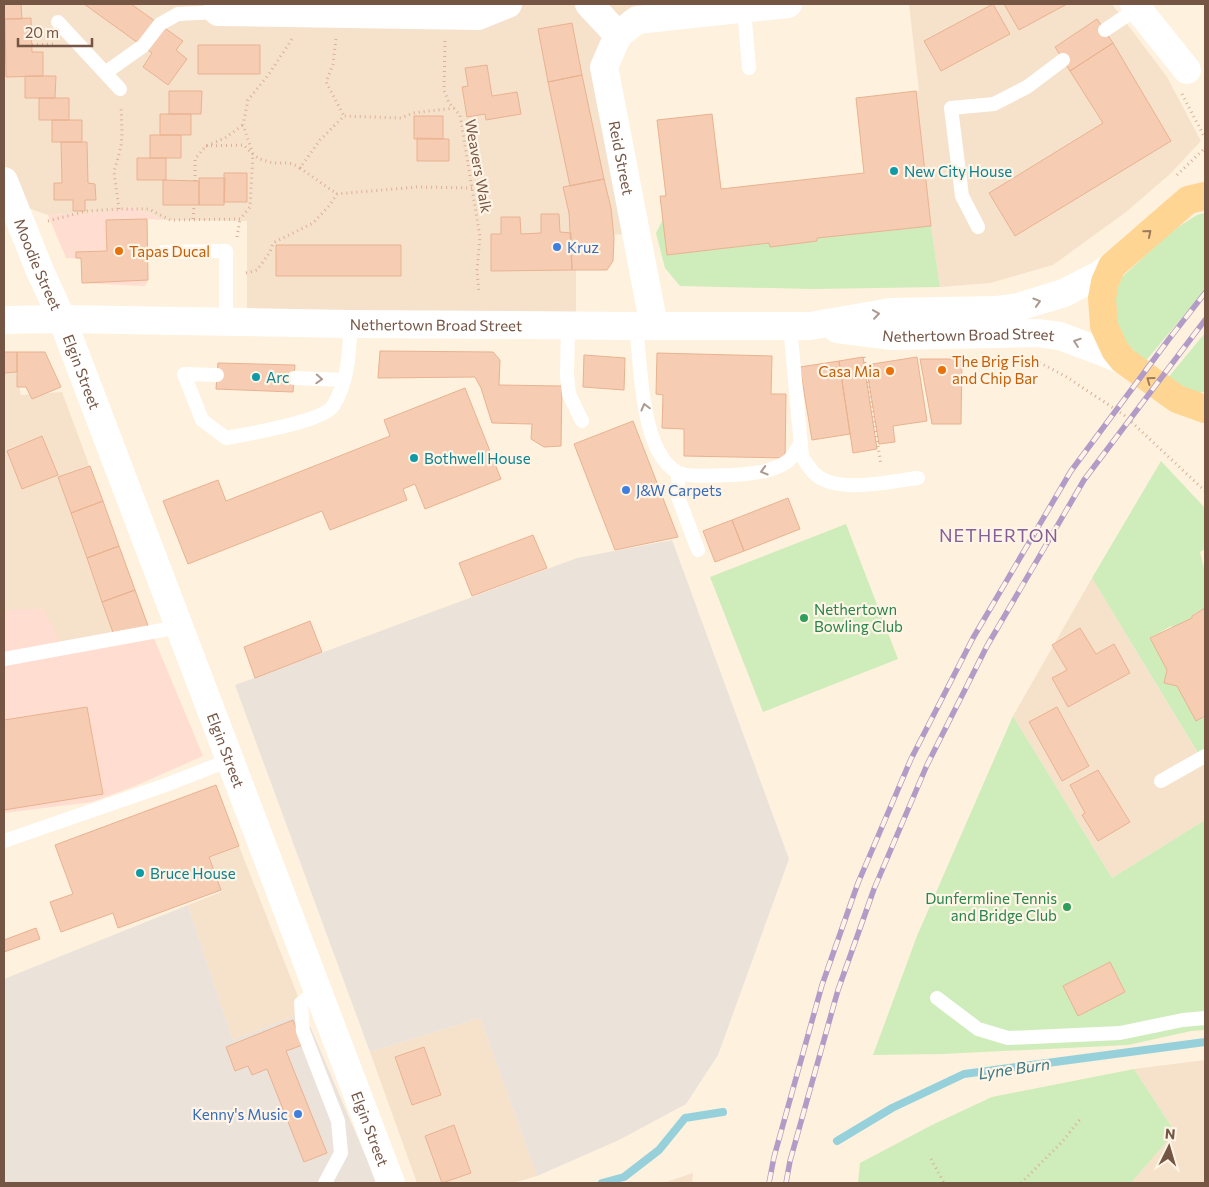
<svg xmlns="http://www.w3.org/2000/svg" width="1209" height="1187" font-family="Commissioner,sans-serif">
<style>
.residential{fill:#f6e2cb}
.commercial{fill:#ffddd0}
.industrial{fill:#ebe2da}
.green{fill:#cfecbb}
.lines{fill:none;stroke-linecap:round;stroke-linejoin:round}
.stream{stroke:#96d1db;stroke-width:8}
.building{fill:#f6ccb2;stroke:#e9b291}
.path{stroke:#daaf96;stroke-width:3;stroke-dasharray:1 4;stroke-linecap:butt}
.service{stroke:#fff;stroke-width:14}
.minor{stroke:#fff;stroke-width:28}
.tertiary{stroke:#fff;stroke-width:28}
.secondary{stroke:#fff;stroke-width:28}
.primary{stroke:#ffd593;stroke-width:28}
.rail-casing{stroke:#b29cc7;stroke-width:5.5}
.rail{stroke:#fff4e5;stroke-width:4;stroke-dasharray:11;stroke-linecap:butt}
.oneway{stroke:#9e7b5c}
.oneway2{stroke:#ac998f}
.culture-dot{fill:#0f9aa8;stroke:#fff4e5;stroke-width:2}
.shop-dot{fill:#3f7fe0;stroke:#fff4e5;stroke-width:2}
.food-dot{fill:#e8710a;stroke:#fff4e5;stroke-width:2}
.leisure-dot{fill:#2e9e5b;stroke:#fff4e5;stroke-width:2}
.labels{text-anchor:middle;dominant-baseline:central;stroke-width:4.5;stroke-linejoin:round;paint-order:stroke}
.street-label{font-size:15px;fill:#755544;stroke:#fff4e5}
.culture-label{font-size:15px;fill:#0d838f;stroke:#fff4e5;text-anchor:start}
.shop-label{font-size:15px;fill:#366cbe;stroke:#fff4e5;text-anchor:start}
.food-label{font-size:15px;fill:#c56008;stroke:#fff4e5;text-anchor:start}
.leisure-label{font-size:15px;fill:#27864d;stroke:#fff4e5;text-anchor:start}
.water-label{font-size:16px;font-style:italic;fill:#3a7883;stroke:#fff4e5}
.quarter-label{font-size:18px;letter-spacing:1px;fill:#855f99;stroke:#fff4e5}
</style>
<rect width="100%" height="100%" fill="#fef1dd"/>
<!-- residential -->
<path class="residential" d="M 4,4 L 788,4 L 637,20 L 604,67 L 636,234 L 576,236 L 576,326 L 247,322 L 247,221 L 165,220 L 132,207 L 104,212 L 48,215 L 13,203 L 4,181 Z
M 909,4 L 1112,4 L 1167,77 L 1201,141 L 1169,175 L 1126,212 L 1053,265 L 990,283 L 940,287 L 931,226 L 916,91 L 919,91 Z
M 4,352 L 11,352 L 21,395 L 62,392 L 150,629 L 62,647 L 4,610 Z
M 1092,578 L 1205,765 L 1205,820 L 1112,878 L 1013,716 Z
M 239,846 L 304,1012 L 233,1040 L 188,905 L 221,892 L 209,857 Z
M 480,1018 L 537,1176 L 513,1183 L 417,1183 L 370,1052 Z
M 1205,1060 L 1205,1183 L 1131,1183 L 1175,1132 L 1134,1069 Z
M 693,1173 L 692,1183 L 663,1183 Z"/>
<!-- commercial -->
<path class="commercial" d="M 132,207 L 165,220 L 147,219 L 148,280 L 145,286 L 82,283 L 81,259 L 66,258 L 48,215 L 104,212 Z
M 44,609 L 62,647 L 150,629 L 203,756 L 135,786 L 92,802 L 4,813 L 4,610 Z"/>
<!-- industrial -->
<path class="industrial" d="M 672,540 L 789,859 L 718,1055 L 686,1104 L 619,1140 L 537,1176 L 480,1018 L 370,1052 L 235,685 L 577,558 Z
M 188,905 L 233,1040 L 304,1012 L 377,1183 L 4,1183 L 4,979 Z"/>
<!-- green -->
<path class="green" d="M 1205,213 L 1205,290 L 1144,363 L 1124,343 L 1115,321 L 1114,289 L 1121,278 L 1172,231 L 1197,215 Z
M 663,219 L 667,255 L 769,243 L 770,247 L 817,241 L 817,238 L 931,226 L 940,287 L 812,289 L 680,286 L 665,268 L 656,233 Z
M 1205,333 L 1205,392 L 1192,393 L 1167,379 Z
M 1161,461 L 1205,508 L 1205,549 L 1200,552 L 1205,572 L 1205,608 L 1192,615 L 1192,618 L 1173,628 L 1171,626 L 1150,638 L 1167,670 L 1164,683 L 1177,686 L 1196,721 L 1205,716 L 1205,756 L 1201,758 L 1092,578 Z
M 846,524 L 898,659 L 763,712 L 710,577 Z
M 1013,716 L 1112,878 L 1205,820 L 1205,1030 L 1191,1031 L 1128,1045 L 942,1054 L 873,1055 L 917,936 Z
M 1134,1069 L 1175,1132 L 1131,1183 L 858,1183 L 860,1163 L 934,1124 L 992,1097 Z"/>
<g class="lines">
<!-- stream -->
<path class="stream" d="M 837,1141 L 892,1108 L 964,1074 L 1205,1042
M 602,1183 L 624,1177 L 659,1150 L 685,1118 L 723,1112"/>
</g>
<!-- building -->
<path class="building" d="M 4,4 L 21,4 L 22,19 L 4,19 Z
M 84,4 L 131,4 L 183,41 L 176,50 L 187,59 L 168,85 L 143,67 L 152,53 Z
M 993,4 L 1010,34 L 941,71 L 924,41 Z
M 1004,4 L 1067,4 L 1019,30 Z
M 31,18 L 32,52 L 43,52 L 43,76 L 6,77 L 5,19 Z
M 1097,19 L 1113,43 L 1070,71 L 1055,47 Z
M 572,23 L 582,75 L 548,82 L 538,29 Z
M 1113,43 L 1171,141 L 1015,236 L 989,193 L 1103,123 L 1070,71 Z
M 198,45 L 260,45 L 260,74 L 198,74 Z
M 487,65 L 492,96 L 517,92 L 521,114 L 486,120 L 485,114 L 467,117 L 462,87 L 468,86 L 465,68 Z
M 582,75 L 604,179 L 570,186 L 548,82 Z
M 25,76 L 56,76 L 55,98 L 25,98 Z
M 169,91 L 202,91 L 201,114 L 169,114 Z
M 916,91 L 931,226 L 817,238 L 817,241 L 770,247 L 769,243 L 667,255 L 660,196 L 666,196 L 657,120 L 712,114 L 721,189 L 864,173 L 856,98 Z
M 39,98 L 69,98 L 69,120 L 39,120 Z
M 160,114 L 191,114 L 191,135 L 160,135 Z
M 414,116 L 443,116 L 443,139 L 414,139 Z
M 52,120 L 82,120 L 82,142 L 52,142 Z
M 150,135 L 181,135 L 181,158 L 150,158 Z
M 417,138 L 449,139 L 449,161 L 417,161 Z
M 61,142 L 87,142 L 88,183 L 95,184 L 96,200 L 85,200 L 85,211 L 73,211 L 73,200 L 54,200 L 54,183 L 62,183 Z
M 137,158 L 166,158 L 166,180 L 137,180 Z
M 224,173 L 247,173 L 247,202 L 224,202 Z
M 199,178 L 225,178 L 224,205 L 199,205 Z
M 604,179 L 611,208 L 614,238 L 613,261 L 607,270 L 572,270 L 569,213 L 563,187 Z
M 163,180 L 199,181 L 199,205 L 163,205 Z
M 541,214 L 559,214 L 560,232 L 571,233 L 572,270 L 491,271 L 491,234 L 501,234 L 501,217 L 520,217 L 521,234 L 541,233 Z
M 147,219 L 148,280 L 82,283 L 81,258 L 76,258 L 76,252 L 107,251 L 106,220 Z
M 276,245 L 401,245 L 401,276 L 276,276 Z
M 380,351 L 493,352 L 500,360 L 499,385 L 562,386 L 561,446 L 544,447 L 531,439 L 532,424 L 492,423 L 481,388 L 475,377 L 378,378 Z
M 4,352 L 17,352 L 17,372 L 4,373 Z
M 17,352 L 45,352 L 61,387 L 32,399 L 26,387 L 17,387 Z
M 657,353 L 772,356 L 771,394 L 786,394 L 785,458 L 684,456 L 684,429 L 662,428 L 663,395 L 656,394 Z
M 584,355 L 625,358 L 624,390 L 583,387 Z
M 863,357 L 877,449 L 853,453 L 839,361 Z
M 917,357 L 927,421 L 893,426 L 895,442 L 879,444 L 866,365 Z
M 920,359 L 962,359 L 961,424 L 932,424 Z
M 839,361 L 850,434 L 812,440 L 800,367 Z
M 218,363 L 295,365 L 293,392 L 216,389 Z
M 465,388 L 501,479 L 425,509 L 415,484 L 403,489 L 407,500 L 330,530 L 322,511 L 188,564 L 163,501 L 218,480 L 226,501 L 390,436 L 384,420 Z
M 633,421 L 678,537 L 615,550 L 574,444 Z
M 42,436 L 58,475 L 22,489 L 7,451 Z
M 90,466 L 103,501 L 71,513 L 58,477 Z
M 788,498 L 800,529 L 744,551 L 732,520 Z
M 103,501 L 119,546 L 87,558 L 71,513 Z
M 732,520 L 744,551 L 715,562 L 703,531 Z
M 533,535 L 547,568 L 472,596 L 459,563 Z
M 119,546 L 135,590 L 102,602 L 87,558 Z
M 135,590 L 148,626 L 115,638 L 102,602 Z
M 1205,608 L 1205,716 L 1196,721 L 1177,686 L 1164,683 L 1167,670 L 1150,638 L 1192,618 L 1192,616 Z
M 310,621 L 322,652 L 255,678 L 244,647 Z
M 1080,628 L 1096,654 L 1114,644 L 1130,673 L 1068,707 L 1052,678 L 1067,670 L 1052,645 Z
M 87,707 L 103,794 L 4,810 L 4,720 Z
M 1057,707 L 1089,766 L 1062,781 L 1029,722 Z
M 1098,770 L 1130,822 L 1098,841 L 1082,815 L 1085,813 L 1070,785 Z
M 216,785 L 239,846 L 209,857 L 221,890 L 118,928 L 113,913 L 61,932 L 50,902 L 73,894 L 55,845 Z
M 36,928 L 40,939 L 4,952 L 4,940 Z
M 1110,962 L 1125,992 L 1078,1016 L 1063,986 Z
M 293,1020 L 303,1045 L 286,1051 L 327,1153 L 304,1162 L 267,1069 L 252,1075 L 248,1066 L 235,1071 L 226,1047 Z
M 424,1047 L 441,1095 L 412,1105 L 395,1057 Z
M 454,1125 L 471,1173 L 442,1183 L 425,1136 Z"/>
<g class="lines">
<!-- path -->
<path class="path" d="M 336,39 L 333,64 L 326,82 L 344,116
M 445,41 L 444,90 L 449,103 L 460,115 L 480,237 L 477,270 L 479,293
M 32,45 L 54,44
M 4,46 L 5,46
M 1182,94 L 1205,138
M 206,146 L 244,145 C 250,152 257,159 266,161 C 279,166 287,159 300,168 L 320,140 L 344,116 L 401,118 L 413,113 L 454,108
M 300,168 L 337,194
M 1177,175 L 1205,148
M 195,181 L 195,159 L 206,146 L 225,138 L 243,125
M 119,209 L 114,172 L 121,147 L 122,133 L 121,106
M 193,219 L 194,205
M 48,221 L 87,211 L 119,209 L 149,209 L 170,220 L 240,219 L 250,207 L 253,154 L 243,125 L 248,100 L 269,74 L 292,39
M 237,237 L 240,219
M 246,273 L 257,270 L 270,252 L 273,243 L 313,223 L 329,206 L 337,194 L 417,187 L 473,188
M 864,357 L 881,465
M 1035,360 L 1065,376 L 1124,415 L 1205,491
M 931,1159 L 944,1183
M 1021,1183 L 1062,1142 L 1081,1118"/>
<!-- service -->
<path class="service" d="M 744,9 L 749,68
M 58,22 L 120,89
M 1105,30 L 1138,8
M 105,73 L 143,46 L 160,24 L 178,14 L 218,12
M 978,227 L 962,196 L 951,108 L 994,104 L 1027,87 L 1063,60
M 163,252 L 226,251 L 226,321
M 568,325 L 567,376 L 569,394 L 582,421
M 636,326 C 641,364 640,451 677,472 C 686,478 722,475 733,475 C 751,474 773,472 788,461 C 793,457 797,448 801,443
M 790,326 L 802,457 C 806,462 809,468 814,473 C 835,495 891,481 918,478
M 217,375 L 184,374 L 202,420 L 226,438 C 247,434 322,422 333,406 C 348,382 350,352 350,324
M 294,378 L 344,380
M 678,473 L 678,497 L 698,550
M 4,659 L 179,627
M 1161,781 L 1205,756
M 4,841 L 163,786 L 230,760
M 317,991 L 301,1003 L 303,1031 L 338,1121 L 341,1153 L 325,1183
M 937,998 L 978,1029 L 1008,1038 L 1120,1033 L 1183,1020 L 1205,1018"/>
<!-- minor -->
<g class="minor">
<path d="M 218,4 L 218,12 L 478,16 L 508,4"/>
<path id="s1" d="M 589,4 L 618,35 L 604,67 L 654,326"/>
<path d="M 1134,4 L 1187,70"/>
<path d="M 618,35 L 637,20 L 788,4"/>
</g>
<!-- tertiary -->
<path class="tertiary" id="s2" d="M 4,181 L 40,271 L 62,319 L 391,1183"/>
<!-- secondary -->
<g class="secondary">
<path id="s3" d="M 4,320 L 62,319 L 350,324 L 636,326 L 810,326 L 891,312 L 996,310 L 1018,307 L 1064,293 L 1099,275 L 1112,266"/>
<path id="s4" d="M 837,329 L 892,336 L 1037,333 L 1060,336 L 1123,360"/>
</g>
<!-- primary -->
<path class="primary" d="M 1205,196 L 1188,200 L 1112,266 L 1105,282 L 1102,298 L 1104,326 L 1115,350 L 1123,360 L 1177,399 L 1205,409"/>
<!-- rail casing -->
<g class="rail-casing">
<path id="rail" d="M 769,1183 L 774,1157 L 822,985 L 858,883 L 911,759 L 973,638 L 1071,471 L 1169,339 L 1205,293
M 786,1183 L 790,1161 L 838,990 L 874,889 L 927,765 L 987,646 L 1084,480 L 1205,320"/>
</g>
<!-- rail -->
<use href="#rail" class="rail"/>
</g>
<!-- one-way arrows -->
<defs><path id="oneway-chevron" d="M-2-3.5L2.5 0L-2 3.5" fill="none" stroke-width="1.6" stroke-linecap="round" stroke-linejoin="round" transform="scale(1.25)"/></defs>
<g class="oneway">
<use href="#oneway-chevron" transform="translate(1148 233) rotate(-40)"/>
<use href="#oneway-chevron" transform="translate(1150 380) rotate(-144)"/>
</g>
<g class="oneway2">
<use href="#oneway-chevron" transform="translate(1037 302) rotate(-17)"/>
<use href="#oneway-chevron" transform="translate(876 314) rotate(-8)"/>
<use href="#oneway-chevron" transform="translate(1077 342) rotate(-161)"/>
<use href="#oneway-chevron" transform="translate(319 379) rotate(3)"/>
<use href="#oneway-chevron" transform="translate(645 407) rotate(-105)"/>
<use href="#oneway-chevron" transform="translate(764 471) rotate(164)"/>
</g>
<!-- markers -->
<g class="culture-dot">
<circle cx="894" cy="171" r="5"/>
<circle cx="256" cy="377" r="5"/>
<circle cx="414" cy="458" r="5"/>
<circle cx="140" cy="873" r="5"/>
</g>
<g class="shop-dot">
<circle cx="557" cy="247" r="5"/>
<circle cx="626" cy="490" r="5"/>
<circle cx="298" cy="1114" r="5"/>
</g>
<g class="food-dot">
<circle cx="119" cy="251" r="5"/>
<circle cx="942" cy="370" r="5"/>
<circle cx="890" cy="371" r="5"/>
</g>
<g class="leisure-dot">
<circle cx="804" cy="618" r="5"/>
<circle cx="1067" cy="907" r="5"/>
</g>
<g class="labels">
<!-- street labels -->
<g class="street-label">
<text stroke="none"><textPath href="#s1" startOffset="170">Reid Street</textPath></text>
<text transform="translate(479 166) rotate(80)">Weavers Walk</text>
<text stroke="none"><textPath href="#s2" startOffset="90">Moodie Street</textPath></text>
<text stroke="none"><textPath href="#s3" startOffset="432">Nethertown Broad Street</textPath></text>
<text stroke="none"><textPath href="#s4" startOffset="132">Nethertown Broad Street</textPath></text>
<text stroke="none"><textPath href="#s2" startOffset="206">Elgin Street</textPath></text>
<text stroke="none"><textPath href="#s2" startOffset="611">Elgin Street</textPath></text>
<text stroke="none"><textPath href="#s2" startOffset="1016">Elgin Street</textPath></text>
</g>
<!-- culture labels -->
<g class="culture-label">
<text x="904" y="171">New City House</text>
<text x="266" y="377">Arc</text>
<text x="424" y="458">Bothwell House</text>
<text x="150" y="873">Bruce House</text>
</g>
<!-- shop labels -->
<g class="shop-label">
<text x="567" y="247">Kruz</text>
<text x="636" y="490">J&amp;W Carpets</text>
<text x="288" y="1114" text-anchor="end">Kenny's Music</text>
</g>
<!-- food labels -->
<g class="food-label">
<text x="129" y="251">Tapas Ducal</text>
<text x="952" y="361">The Brig Fish<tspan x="952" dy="17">and Chip Bar</tspan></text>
<text x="880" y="371" text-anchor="end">Casa Mia</text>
</g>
<!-- leisure labels -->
<g class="leisure-label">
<text x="814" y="609">Nethertown<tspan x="814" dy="17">Bowling Club</tspan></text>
<text x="1057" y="898" text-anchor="end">Dunfermline Tennis<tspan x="1057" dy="17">and Bridge Club</tspan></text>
</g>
<!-- water labels -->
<g class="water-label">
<text transform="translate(1014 1068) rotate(-8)">Lyne Burn</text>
</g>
<!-- quarter labels -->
<g class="quarter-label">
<text x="999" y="535">NETHERTON</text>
</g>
</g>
<!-- border -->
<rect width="1209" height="1187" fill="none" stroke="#755544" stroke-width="10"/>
<!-- north arrow -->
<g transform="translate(1169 1147) rotate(5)" stroke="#fff4e5" stroke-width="4" paint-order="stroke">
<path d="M0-4L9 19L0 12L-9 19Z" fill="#755544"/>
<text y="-8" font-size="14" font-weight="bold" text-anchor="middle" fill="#755544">N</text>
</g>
<!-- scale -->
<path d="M18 38v8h74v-8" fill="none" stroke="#755544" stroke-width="2.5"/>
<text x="25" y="38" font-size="15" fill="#755544" stroke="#fff4e5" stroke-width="4" paint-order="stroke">20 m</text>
</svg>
